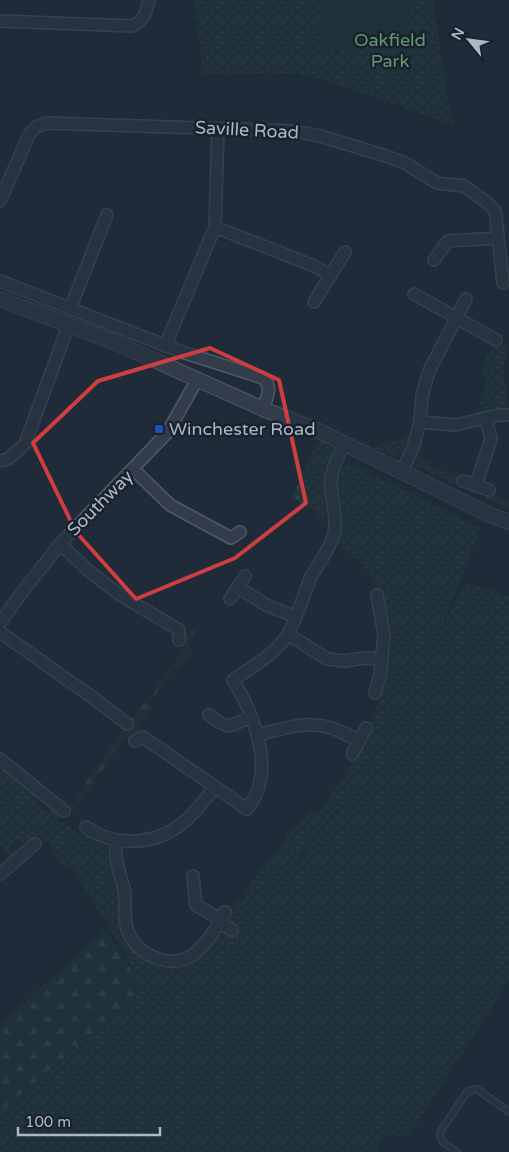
<svg xmlns="http://www.w3.org/2000/svg" width="509" height="1152" font-family="'Varela Round',sans-serif">
<style>
.grass{fill:url(#grass-dots);fill-rule:evenodd}
.forest{fill:url(#forest-firs)}
.garden{fill:#21383a}
.lines{fill:none;stroke-linecap:round;stroke-linejoin:round}
.service-casing{stroke:#505a67;stroke-width:8}
.minor-casing{stroke:#505a67;stroke-width:14}
.tertiary-casing{stroke:#505a67;stroke-width:16}
.service{stroke:#323c4a;stroke-width:5.5}
.minor{stroke:#323c4a;stroke-width:11}
.tertiary{stroke:#323c4a;stroke-width:14}
.marked{fill:none;stroke:#d03d40;stroke-width:4;stroke-linejoin:round}
.transit-dot{fill:#1a4fb4;stroke:#18222e;stroke-width:2}
.labels{text-anchor:middle;dominant-baseline:central;stroke-width:5;stroke-linejoin:round;paint-order:stroke}
.park-label{font-size:18px;fill:#63996e;stroke:#18222e}
.street-label{font-size:18px;fill:#adb7c6;stroke:#18222e}
.poi-label{font-size:18px;fill:#adb7c6;stroke:#18222e;text-anchor:start}
</style>
<defs>
<pattern id="grass-dots" width="8" height="8" patternUnits="userSpaceOnUse" patternTransform="scale(1.25)"><rect width="8" height="8" fill="#21383a"/><path d="M2 2h.1M6 6h.1" fill="none" stroke="#3f5355" stroke-width="1.8" stroke-linecap="round"/></pattern>
<pattern id="forest-firs" width="22" height="20" patternUnits="userSpaceOnUse" patternTransform="scale(1.25)"><rect width="22" height="20" fill="#21383a"/><path d="M5 1l3.5 6h-7zM16 11l3.5 6h-7z" fill="#3f5355"/></pattern>
</defs>
<rect width="100%" height="100%" fill="#1f2b39"/>
<!-- grass -->
<path class="grass" d="M 194,0 L 433,0 L 449,105 L 455,127 L 415,111 L 313,77 L 284,73 L 203,74 Z
M 498,342 L 506,346 L 507,350 L 504,369 L 507,407 L 504,410 L 476,415 L 487,378 L 481,375 L 485,360 L 493,346 L 496,347 Z
M 409,436 C 406,446 404,455 393,457 L 372,447 Z
M 318,439 L 330,445 L 333,451 L 324,481 L 327,524 L 317,516 L 316,511 L 292,498 Z
M 417,455 L 432,460 L 430,466 L 461,477 L 489,495 L 509,501 L 509,508 L 417,467 L 416,464 Z
M 350,464 L 481,528 L 441,630 L 465,582 L 509,596 L 509,981 L 409,1137 L 385,1135 L 375,1152 L 0,1152 L 0,1113 L 143,989 L 158,1005 L 136,979 L 126,955 L 69,863 L 66,870 L 47,842 L 45,844 L 38,836 C 31,842 25,846 17,840 L 10,846 L 13,854 L 12,858 L 0,844 L 0,763 L 37,796 L 38,807 L 44,812 L 51,810 L 61,813 L 57,820 L 106,846 C 108,850 108,853 108,857 C 110,869 117,881 118,894 C 120,906 117,919 121,931 C 131,957 158,972 186,964 C 204,959 211,938 228,933 L 232,925 C 227,916 231,907 238,900 L 246,900 L 242,894 L 264,865 L 287,839 L 285,836 L 305,815 L 307,810 L 314,812 L 321,810 C 336,785 355,763 368,736 C 373,724 376,709 380,696 C 394,640 394,577 337,545 C 340,536 342,527 342,517 C 341,500 335,486 341,469 ZM 344,801 L 300,859 L 298,857 Z
M 195,628 L 198,629 L 186,647 L 183,641 L 190,630 Z"/>
<!-- forest -->
<path class="forest" d="M 188,644 L 192,649 L 192,656 L 168,676 L 150,703 L 152,711 C 142,715 144,722 138,730 C 135,735 129,737 124,740 L 73,812 L 69,809 L 89,777 L 121,734 L 123,723 L 127,718 L 132,717 L 136,714 Z
M 106,929 L 143,989 L 0,1113 L 0,1024 Z"/>
<!-- garden -->
<path class="garden" d="M 320,0 L 403,0 L 409,38 L 328,51 Z"/>
<g class="lines">
<!-- service casing -->
<g class="service-casing">
<path id="service" d="M 457,1152 C 449,1146 437,1142 441,1131 L 465,1095 L 468,1091 L 477,1089 L 509,1112"/>
</g>
<!-- minor casing -->
<g class="minor-casing">
<path id="minor" d="M 0,21 L 132,26 C 145,20 146,13 149,0
M 0,201 L 29,135 L 36,127 L 46,123 L 294,131 L 320,136 L 386,156 L 405,163 L 437,183 L 464,186 L 488,203 L 495,211 L 496,217 L 503,283
M 215,227 L 314,266 L 330,275
M 434,260 L 448,241 L 498,238
M 0,281 L 182,352 L 263,378 C 273,387 267,397 263,409
M 414,294 L 496,340
M 314,302 L 345,252
M 70,309 L 107,215
M 165,346 L 215,227 L 218,129
M 420,422 L 455,425 L 499,415 L 509,415
M 0,461 L 8,459 L 25,444 L 69,324
M 133,469 L 170,505 L 231,538 L 240,532
M 402,471 L 413,448 L 420,422 L 422,396 L 429,371 L 466,299
M 463,481 L 489,490
M 476,485 L 491,439 L 486,419
M 60,544 L 90,572 L 120,595 L 179,630 L 179,640
M 238,587 L 266,605 L 296,617
M 230,599 L 245,576
M 0,623 L 23,591 L 60,544 L 167,433 L 197,380
M 0,632 L 96,700 L 127,724
M 288,634 L 327,659 L 345,661 L 363,658 L 382,659
M 375,693 L 380,675 L 384,635 L 377,595
M 209,715 C 230,731 228,726 251,717
M 258,735 C 281,729 307,720 331,728 C 340,731 350,736 359,741
M 135,741 L 143,737 L 247,809 C 277,772 255,716 233,680 C 252,667 276,654 288,634 C 298,616 303,596 311,577 C 319,562 330,550 334,533 C 338,515 330,498 331,480 C 332,468 339,455 344,444
M 352,754 L 366,728
M 0,759 L 64,811
M 86,827 C 102,838 117,842 137,841 C 173,839 194,815 214,788
M 117,841 C 113,858 120,872 124,889 C 127,904 122,920 129,934 C 140,957 172,970 194,954 C 208,943 217,928 225,912
M 0,874 L 35,844
M 193,876 L 196,905 L 221,920
M 219,923 L 232,930"/>
</g>
<!-- tertiary casing -->
<g class="tertiary-casing">
<path id="tertiary" d="M 0,299 L 114,342 L 263,409 L 319,431 L 490,515 L 509,522"/>
</g>
<!-- service -->
<use href="#service" class="service"/>
<!-- minor -->
<use href="#minor" class="minor"/>
<!-- tertiary -->
<use href="#tertiary" class="tertiary"/>
</g>
<!-- marked area -->
<path d="M0 0H509V1152H0ZM 210,348 L 279,380 L 306,503 L 235,558 L 136,599 L 76,532 L 33,443 L 98,381 Z" fill="#1f2b39" fill-opacity=".55" fill-rule="evenodd"/>
<path class="marked" d="M 210,348 L 279,380 L 306,503 L 235,558 L 136,599 L 76,532 L 33,443 L 98,381 Z"/>
<!-- markers -->
<rect class="transit-dot" x="154" y="424" width="10" height="10" rx="2.5"/>
<g class="labels">
<!-- park labels -->
<g class="park-label">
<text x="390" y="40">Oakfield<tspan x="390" dy="21">Park</tspan></text>
</g>
<!-- street labels -->
<g class="street-label">
<text transform="translate(247 130) rotate(3)">Saville Road</text>
<text transform="translate(100 503) rotate(-45)">Southway</text>
</g>
<!-- poi labels -->
<g class="poi-label">
<text x="169" y="429">Winchester Road</text>
</g>
</g>
<!-- north arrow -->
<g transform="translate(469 40) rotate(299)" stroke="#18222e" stroke-width="4" paint-order="stroke">
<path d="M0-4L9 19L0 12L-9 19Z" fill="#adb7c6"/>
<text y="-8" font-size="14" font-weight="bold" text-anchor="middle" fill="#adb7c6">N</text>
</g>
<!-- scale -->
<path d="M18 1127v8h142v-8" fill="none" stroke="#adb7c6" stroke-width="2.5"/>
<text x="25" y="1127" font-size="15" fill="#adb7c6" stroke="#18222e" stroke-width="4" paint-order="stroke">100 m</text>
</svg>
